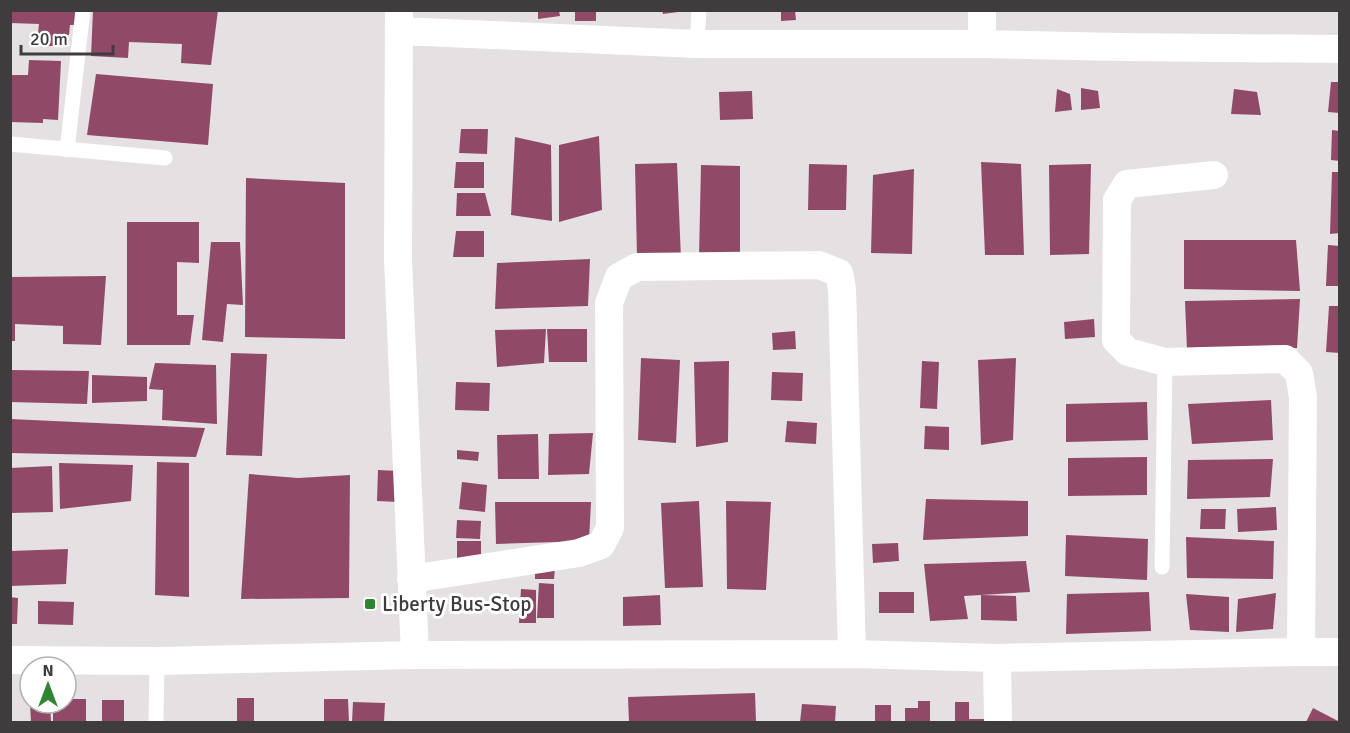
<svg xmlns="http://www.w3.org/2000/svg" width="1350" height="733" font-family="Signika,sans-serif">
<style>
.building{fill:#914968}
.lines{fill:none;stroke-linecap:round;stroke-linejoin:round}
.service{stroke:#fff;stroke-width:15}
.minor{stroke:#fff;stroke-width:28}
.poi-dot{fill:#308533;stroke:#fff;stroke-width:2}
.labels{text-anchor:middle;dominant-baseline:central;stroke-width:6;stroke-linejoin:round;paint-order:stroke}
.poi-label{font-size:21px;fill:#3e3c3d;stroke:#fff;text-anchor:start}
</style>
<rect width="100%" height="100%" fill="#e5e0e2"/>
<!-- building -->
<path class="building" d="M 10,10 L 75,10 L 75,25 L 70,25 L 69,35 L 66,35 L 66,46 L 43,46 L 44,34 L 38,34 L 39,24 L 10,23 Z
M 93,10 L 218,10 L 211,65 L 181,63 L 182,44 L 129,42 L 128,58 L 91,56 Z
M 538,10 L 559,10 L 560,16 L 538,19 Z
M 575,10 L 596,10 L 596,21 L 575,21 Z
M 662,10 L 678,10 L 678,12 L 663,14 Z
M 781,10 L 795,10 L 796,20 L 781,21 Z
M 29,60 L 61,61 L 58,120 L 43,119 L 43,123 L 10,122 L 10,75 L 28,75 Z
M 96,74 L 213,84 L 208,145 L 87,135 Z
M 1331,82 L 1340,82 L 1340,113 L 1328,112 Z
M 1081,88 L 1098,91 L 1100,108 L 1081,110 Z
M 1057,89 L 1070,94 L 1072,110 L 1055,112 Z
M 1234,89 L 1257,92 L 1261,115 L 1231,114 Z
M 752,91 L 753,119 L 720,120 L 719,92 Z
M 461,129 L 488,129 L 487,154 L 459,153 Z
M 1332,130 L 1340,131 L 1340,161 L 1331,160 Z
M 599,136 L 602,210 L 559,222 L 559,145 Z
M 515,137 L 551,145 L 552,221 L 511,215 Z
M 456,162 L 484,162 L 484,188 L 454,188 Z
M 981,162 L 1021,164 L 1024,255 L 985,255 Z
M 677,163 L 681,259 L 637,257 L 635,164 Z
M 809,164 L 847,165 L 846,210 L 808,210 Z
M 1091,164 L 1089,254 L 1050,255 L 1049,165 Z
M 701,165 L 740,166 L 740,259 L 699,257 Z
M 914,169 L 912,254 L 871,253 L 873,175 Z
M 1332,172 L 1340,172 L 1340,233 L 1330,234 Z
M 246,178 L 345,183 L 345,339 L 245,337 Z
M 457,193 L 485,193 L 491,216 L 456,216 Z
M 127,222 L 199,222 L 199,263 L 177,262 L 177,315 L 194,315 L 190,345 L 127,345 Z
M 456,231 L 484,231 L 484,257 L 453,257 Z
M 1184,240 L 1296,240 L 1300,291 L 1184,289 Z
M 211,242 L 240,242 L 243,305 L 227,304 L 223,342 L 202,340 Z
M 1328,245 L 1340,246 L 1340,286 L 1326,286 Z
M 590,259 L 588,306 L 495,309 L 497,263 Z
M 106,276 L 101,345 L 63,344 L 63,326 L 15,324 L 15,341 L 10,341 L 10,277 Z
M 1300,299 L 1297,348 L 1187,350 L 1185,301 Z
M 1329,306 L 1340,306 L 1340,353 L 1326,352 Z
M 1094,319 L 1095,337 L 1065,339 L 1064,322 Z
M 546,329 L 544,363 L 497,367 L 495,330 Z
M 547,329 L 587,329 L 587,362 L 549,362 Z
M 795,331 L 796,349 L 773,350 L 772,333 Z
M 231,353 L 267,354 L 262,456 L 226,455 Z
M 641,358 L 680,360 L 676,443 L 638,440 Z
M 1016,358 L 1013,440 L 981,445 L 978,360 Z
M 729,361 L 728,442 L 696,447 L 694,362 Z
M 922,361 L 939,362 L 937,409 L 920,408 Z
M 155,363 L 216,365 L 217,424 L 162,420 L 163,390 L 149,389 Z
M 10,370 L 89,371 L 87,404 L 10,402 Z
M 772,372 L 803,373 L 802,401 L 771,400 Z
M 92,375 L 147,377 L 147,401 L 92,403 Z
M 456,382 L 490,383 L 489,411 L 455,410 Z
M 1271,400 L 1273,440 L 1192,444 L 1188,404 Z
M 1147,402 L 1148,440 L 1066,442 L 1066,404 Z
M 10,419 L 205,428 L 196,457 L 10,453 Z
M 787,421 L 817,423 L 816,444 L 785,442 Z
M 925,426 L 949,427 L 949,450 L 924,449 Z
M 593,433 L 589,474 L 548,475 L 549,434 Z
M 538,434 L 539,479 L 498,479 L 497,435 Z
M 457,450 L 479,452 L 478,461 L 457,459 Z
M 1147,457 L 1147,495 L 1068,496 L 1068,458 Z
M 1273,459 L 1270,497 L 1187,499 L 1188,460 Z
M 157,462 L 189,463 L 189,597 L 155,595 Z
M 59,463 L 133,465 L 131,501 L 60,509 Z
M 52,466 L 53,512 L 10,513 L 10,468 Z
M 378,470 L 399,471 L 398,502 L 377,501 Z
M 249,474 L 298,478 L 350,475 L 349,598 L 241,599 Z
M 462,482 L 487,485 L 485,512 L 459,509 Z
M 926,499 L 1028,501 L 1028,536 L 923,540 Z
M 699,501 L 703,587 L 665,588 L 661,503 Z
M 726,501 L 771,502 L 766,590 L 727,589 Z
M 495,502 L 591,502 L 589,541 L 496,544 Z
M 1276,507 L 1277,530 L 1238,532 L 1237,509 Z
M 1201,509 L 1226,509 L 1225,529 L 1200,529 Z
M 457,520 L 481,521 L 480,539 L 456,538 Z
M 1066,535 L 1148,539 L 1147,580 L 1065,576 Z
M 1186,537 L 1274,541 L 1273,579 L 1187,578 Z
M 457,541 L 481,541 L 481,559 L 457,558 Z
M 898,543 L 899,561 L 873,563 L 872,544 Z
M 68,549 L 66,584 L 10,586 L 10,551 Z
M 1026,561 L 1030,592 L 964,596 L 968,619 L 930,621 L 924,564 Z
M 535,568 L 555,568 L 554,579 L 535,579 Z
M 539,583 L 554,584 L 554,618 L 537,618 Z
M 521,589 L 536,590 L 536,623 L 519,623 Z
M 879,592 L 914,592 L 914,613 L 879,613 Z
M 1149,592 L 1151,631 L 1066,634 L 1067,594 Z
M 1276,593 L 1273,629 L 1236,632 L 1238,599 Z
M 1186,594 L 1229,597 L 1229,632 L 1190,630 Z
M 660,595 L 661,625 L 623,626 L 623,597 Z
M 981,595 L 1016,596 L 1017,621 L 981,620 Z
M 10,597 L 18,598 L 17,624 L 10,624 Z
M 38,601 L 74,602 L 73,625 L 38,624 Z
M 755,693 L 756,722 L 629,722 L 628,697 Z
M 237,698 L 254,698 L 254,722 L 237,722 Z
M 66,699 L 86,699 L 86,722 L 53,722 L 53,703 L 66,703 Z
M 324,699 L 348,699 L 349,722 L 324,722 Z
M 102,700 L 124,700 L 124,722 L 102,722 Z
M 918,701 L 930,701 L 930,722 L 905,722 L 905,708 L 918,708 Z
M 353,702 L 385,703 L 384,722 L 352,722 Z
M 955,702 L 969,702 L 969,719 L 987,719 L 987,722 L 955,722 Z
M 30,703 L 50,703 L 51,722 L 31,722 Z
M 802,704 L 836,706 L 835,722 L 800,722 Z
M 875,705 L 891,705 L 891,722 L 875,722 Z
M 1313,708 L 1340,722 L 1306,722 Z"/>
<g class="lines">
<!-- service -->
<path class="service" d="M 697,44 L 699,10
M 10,144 L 165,158
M 67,150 L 83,10
M 1162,567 L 1165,362
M 156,722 L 157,661"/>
<!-- minor -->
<path class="minor" d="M 399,10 L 398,259 L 415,655
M 400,31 L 697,44 L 982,44 L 1121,47 L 1340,49
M 982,44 L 982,10
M 1214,175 L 1127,184 L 1117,200 L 1116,340 L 1128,352 L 1165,362 L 1285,359 L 1299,373 L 1303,397 L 1301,652
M 411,579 L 579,553 L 601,545 L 610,528 L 609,303 L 619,277 L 637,267 L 819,265 L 839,273 L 842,289 L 852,654
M 997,658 L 998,722
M 10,660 L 157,661 L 415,655 L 852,654 L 997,658 L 1301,652 L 1340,652"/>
</g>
<!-- markers -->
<rect class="poi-dot" x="364" y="598" width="12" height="12" rx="3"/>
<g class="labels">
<!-- poi labels -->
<g class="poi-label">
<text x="382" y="604">Liberty Bus-Stop</text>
</g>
</g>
<!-- border -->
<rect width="1350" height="733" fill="none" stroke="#3e3c3d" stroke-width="24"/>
<!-- north arrow -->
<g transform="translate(48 685)"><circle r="28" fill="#ffffff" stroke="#b2b1b1" stroke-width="1.5"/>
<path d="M0-4.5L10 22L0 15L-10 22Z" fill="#308533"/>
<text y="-9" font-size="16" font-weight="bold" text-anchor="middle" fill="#3e3c3d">N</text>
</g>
<!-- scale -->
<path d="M21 45v9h92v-9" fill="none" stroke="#3e3c3d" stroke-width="3"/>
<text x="30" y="45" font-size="18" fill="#3e3c3d" stroke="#ffffff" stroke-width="4.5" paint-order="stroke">20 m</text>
</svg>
